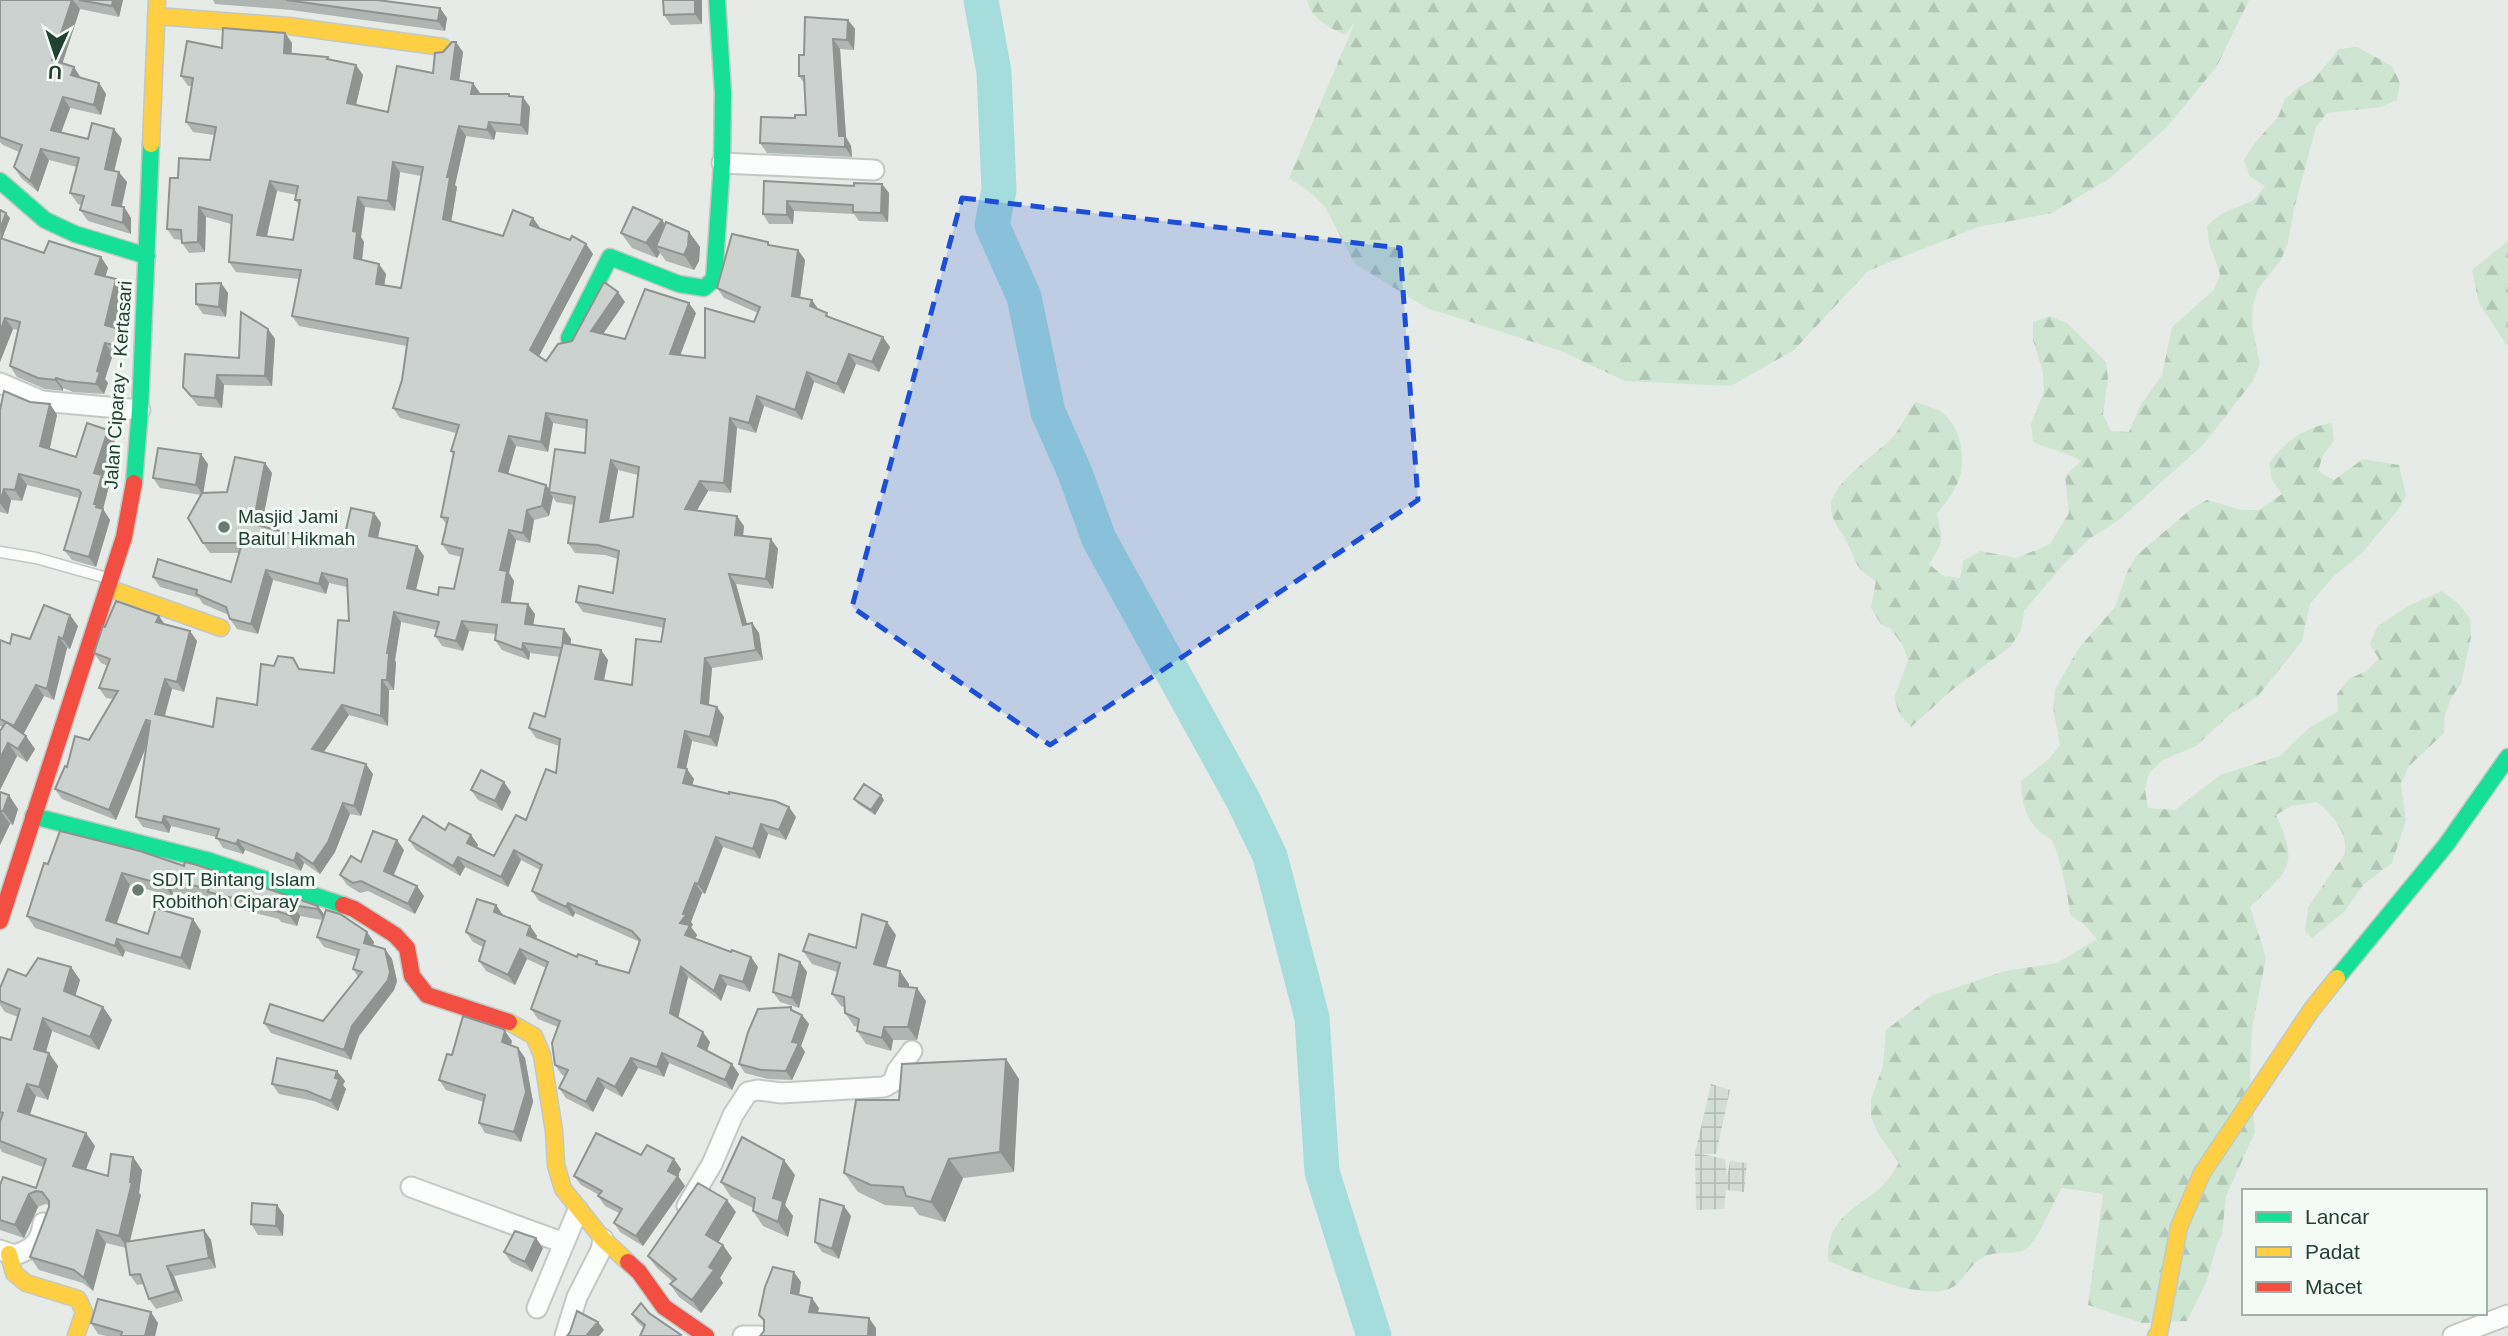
<svg xmlns="http://www.w3.org/2000/svg" width="2508" height="1336" font-family="Arial,sans-serif">
<style>
.industrial{fill:url(#industrial-grid)}
.forest{fill:url(#forest-firs)}
.lines{fill:none;stroke-linecap:round;stroke-linejoin:round}
.river{stroke:#a4dddb;stroke-width:35}
.lane-casing{stroke:#c3c8c5;stroke-width:13}
.street-casing{stroke:#c3c8c5;stroke-width:23}
.fast-casing{stroke:#c1c9c5;stroke-width:19}
.slow-casing{stroke:#c1c9c5;stroke-width:19}
.jam-casing{stroke:#c1c9c5;stroke-width:19}
.lane{stroke:#fbfcfc;stroke-width:10}
.street{stroke:#fbfcfc;stroke-width:19}
.fast{stroke:#16e098;stroke-width:16}
.slow{stroke:#ffcf43;stroke-width:16}
.jam{stroke:#f24e42;stroke-width:16}
.wall{fill:#afb5b2;fill-rule:evenodd}
.shaded-wall{fill:#8f9391}
.building{fill:#ccd2cf;stroke:#8f9391;stroke-width:2;fill-rule:evenodd}
.marked{fill:#1d4ed8;fill-opacity:0.2;stroke:#1d4ed8;stroke-width:5;stroke-dasharray:14 9;stroke-linejoin:round}
.poi-dot{fill:#667c72;stroke:#f4faf6;stroke-width:2.5}
.labels{text-anchor:middle;dominant-baseline:central;stroke-width:6;stroke-linejoin:round;paint-order:stroke}
.street-label{font-size:19px;fill:#214133;stroke:#f4faf6}
.poi-label{font-size:19px;fill:#214133;stroke:#f4faf6;text-anchor:start}
</style>
<defs>
<pattern id="industrial-grid" width="8" height="8" patternUnits="userSpaceOnUse" patternTransform="scale(1.75)"><rect width="8" height="8" fill="#d3ddd7"/><path d="M0 4h8M4 0v8" fill="none" stroke="#b5bfb9"/></pattern>
<pattern id="forest-firs" width="22" height="20" patternUnits="userSpaceOnUse" patternTransform="scale(1.75)"><rect width="22" height="20" fill="#cee6d1"/><path d="M5 1l3.5 6h-7zM16 11l3.5 6h-7z" fill="#b1c6b4"/></pattern>
</defs>
<rect width="100%" height="100%" fill="#e6ebe8"/>
<!-- industrial -->
<path class="industrial" d="M 1711,1084 L 1730,1090 L 1716,1154 L 1701,1154 L 1725,1159 L 1727,1177 L 1730,1161 L 1747,1163 L 1744,1192 L 1726,1190 L 1724,1209 L 1696,1210 L 1695,1153 Z"/>
<!-- forest -->
<path class="forest" d="M 1307,0 L 2249,0 L 2217,66 L 2168,126 L 2110,178 L 2052,213 L 1978,227 L 1868,271 L 1794,350 L 1731,386 L 1625,381 L 1561,351 L 1427,308 L 1355,264 L 1325,207 L 1311,193 L 1289,178 L 1355,22 L 1345,35 C 1329,27 1311,19 1307,0 Z
M 2357,47 L 2392,66 L 2400,83 L 2397,100 L 2381,107 L 2327,113 L 2316,127 L 2294,209 L 2288,243 L 2281,260 L 2258,289 L 2253,305 L 2252,326 L 2260,364 L 2253,381 L 2203,445 L 2120,519 L 2088,540 L 2062,566 L 2024,611 L 2021,630 L 2011,646 L 1952,690 L 1911,727 L 1900,715 L 1894,698 L 1908,660 L 1902,644 L 1891,629 L 1881,624 L 1871,608 L 1876,581 C 1852,567 1858,561 1845,539 C 1840,529 1833,523 1831,510 C 1827,484 1880,453 1895,434 C 1903,425 1907,412 1915,402 C 1927,406 1941,409 1949,419 C 1962,434 1966,464 1958,482 C 1954,493 1944,504 1937,514 C 1943,540 1944,542 1929,564 L 1943,576 L 1960,578 L 1963,561 L 1980,551 L 2017,558 L 2050,544 L 2069,513 L 2065,476 L 2081,461 C 2066,451 2049,450 2033,442 L 2031,424 L 2044,391 L 2043,373 L 2033,340 L 2033,322 L 2050,316 L 2067,323 L 2106,362 L 2108,379 L 2103,414 L 2111,431 L 2129,432 L 2140,406 L 2162,375 L 2172,327 L 2214,290 L 2220,274 L 2209,243 L 2207,226 L 2221,214 L 2254,200 L 2265,186 L 2250,177 L 2244,160 L 2253,145 L 2278,117 L 2285,99 L 2299,87 L 2315,78 L 2339,49 Z
M 2508,241 L 2508,344 L 2507,346 L 2479,303 L 2472,270 Z
M 2332,423 L 2334,441 L 2323,455 L 2318,471 L 2334,480 L 2363,459 L 2399,465 L 2406,495 L 2398,510 L 2362,553 L 2333,577 L 2310,604 L 2302,641 L 2258,696 L 2229,715 L 2196,746 L 2163,760 L 2149,773 L 2145,790 L 2148,808 L 2175,810 L 2220,775 L 2280,756 L 2309,728 L 2338,711 L 2337,694 L 2349,679 L 2366,671 L 2379,659 L 2370,644 L 2377,627 L 2408,606 L 2442,591 L 2458,603 L 2470,618 L 2471,637 L 2461,684 L 2451,698 L 2445,715 L 2444,733 L 2408,767 L 2401,784 L 2406,820 L 2392,863 L 2364,884 L 2344,912 L 2312,938 L 2305,931 L 2308,907 L 2344,855 C 2350,835 2332,814 2317,802 L 2291,806 L 2276,815 C 2300,868 2288,870 2250,907 L 2266,958 L 2252,1029 L 2250,1075 L 2255,1132 L 2226,1196 L 2222,1234 L 2217,1244 L 2207,1280 L 2187,1321 L 2142,1323 L 2088,1305 L 2103,1194 L 2062,1188 C 2052,1203 2037,1246 2022,1251 C 2007,1255 1994,1250 1980,1259 C 1969,1266 1964,1280 1953,1287 C 1925,1303 1856,1272 1828,1261 C 1826,1221 1851,1211 1879,1189 C 1887,1182 1893,1172 1899,1163 L 1879,1135 L 1871,1117 L 1871,1099 L 1883,1066 L 1886,1030 L 1931,996 L 2005,971 L 2057,963 L 2097,939 L 2084,924 L 2070,915 C 2069,899 2060,855 2052,841 C 2049,837 2043,835 2039,831 C 2025,818 2021,799 2021,781 L 2049,759 L 2060,745 L 2053,708 L 2055,690 L 2078,649 L 2115,607 L 2127,572 L 2137,555 L 2191,509 L 2207,500 L 2242,510 L 2259,510 L 2282,494 L 2272,480 L 2269,463 C 2285,441 2305,427 2332,423 Z"/>
<g class="lines">
<!-- river -->
<path class="river" d="M 981,0 L 994,72 L 999,190 L 992,225 L 1024,297 L 1048,412 L 1075,473 L 1099,539 L 1242,798 L 1270,856 L 1312,1018 L 1322,1172 L 1374,1336"/>
<!-- lane casing -->
<g class="lane-casing">
<path id="lane" d="M 0,552 L 36,558 L 107,578"/>
</g>
<!-- street casing -->
<g class="street-casing">
<path id="street" d="M 722,163 L 874,170
M 0,383 L 42,401 L 140,410
M 411,1187 L 564,1243
M 687,1206 L 712,1164 L 733,1115 L 748,1092 L 758,1090 L 781,1093 L 884,1087 L 893,1082 L 897,1071 L 912,1051
M 0,1250 L 14,1255 C 32,1250 41,1242 43,1223
M 537,1308 L 578,1210
M 565,1336 L 577,1297 L 601,1250 L 603,1239
M 743,1336 L 760,1336
M 2453,1336 L 2508,1315"/>
</g>
<!-- fast casing -->
<g class="fast-casing">
<path id="fast" d="M 0,181 L 45,220 L 75,234 L 147,256
M 569,338 L 610,257 L 679,284 L 704,288 L 714,279 L 722,163 L 723,93 L 717,0
M 134,483 L 140,410 L 151,144
M 33,816 L 210,861 L 343,905
M 2337,978 L 2446,845 L 2508,757"/>
</g>
<!-- slow casing -->
<g class="slow-casing">
<path id="slow" d="M 156,16 L 289,26 L 443,47
M 151,144 L 157,0
M 108,588 L 221,628
M 509,1022 L 534,1036 L 542,1055 L 554,1131 L 556,1165 L 563,1189 L 603,1239 L 628,1262
M 9,1254 L 14,1273 L 26,1283 L 78,1299 L 84,1312 L 76,1336
M 2156,1336 L 2159,1333 L 2179,1227 L 2202,1173 L 2312,1009 L 2337,978"/>
</g>
<!-- jam casing -->
<g class="jam-casing">
<path id="jam" d="M 343,905 L 354,909 L 395,935 L 407,948 L 412,976 L 427,995 L 509,1022
M 0,921 L 124,537 L 134,483
M 628,1262 L 639,1272 L 664,1307 L 706,1336"/>
</g>
<!-- lane -->
<use href="#lane" class="lane"/>
<!-- street -->
<use href="#street" class="street"/>
<!-- fast -->
<use href="#fast" class="fast"/>
<!-- slow -->
<use href="#slow" class="slow"/>
<!-- jam -->
<use href="#jam" class="jam"/>
</g>
<!-- wall -->
<path class="wall" d="M 0,0 L 123,0 L 119,17 L 80,9 L 62,63 L 81,78 L 99,83 L 106,94 L 101,115 L 70,108 L 61,133 L 88,139 L 122,139 L 114,171 L 127,182 L 121,207 L 124,207 L 131,218 L 131,234 L 88,221 L 80,210 L 82,205 L 78,204 L 70,193 L 77,167 L 49,160 L 38,192 L 21,178 L 14,167 L 19,152 L 3,145 L 0,142 Z
M 213,0 L 377,0 L 440,8 L 447,18 L 445,31 L 291,10 L 215,4 Z
M 663,0 L 702,0 L 702,24 L 671,25 L 664,15 Z
M 848,20 L 855,29 L 854,50 L 840,49 L 846,137 L 851,146 L 852,157 L 767,153 L 760,143 L 795,118 L 806,115 L 804,83 L 799,76 L 804,55 Z
M 285,33 L 292,43 L 291,54 L 328,57 L 329,59 L 363,75 L 356,105 L 388,112 L 433,73 L 463,52 L 459,81 L 480,94 L 510,96 L 530,107 L 528,135 L 496,132 L 494,140 L 466,136 L 455,185 L 457,187 L 451,222 L 503,236 L 533,218 L 540,228 L 570,240 L 586,244 L 593,254 L 539,356 L 546,361 L 625,302 L 603,334 L 625,339 L 696,313 L 680,355 L 705,358 L 754,322 L 758,313 L 724,298 L 717,288 L 768,242 L 771,246 L 798,250 L 805,260 L 800,298 L 830,317 L 890,347 L 879,372 L 856,364 L 844,394 L 814,382 L 802,420 L 764,406 L 756,433 L 737,428 L 731,493 L 708,491 L 697,510 L 744,526 L 743,536 L 771,539 L 778,549 L 773,589 L 736,584 L 747,624 L 752,623 L 759,633 L 763,660 L 712,668 L 709,705 L 724,717 L 717,747 L 692,741 L 686,769 L 694,779 L 692,785 L 796,817 L 786,840 L 768,834 L 760,859 L 723,847 L 705,894 L 702,893 L 691,922 L 693,925 L 691,927 L 697,935 L 695,939 L 758,967 L 750,992 L 727,985 L 721,1001 L 688,977 L 678,1017 L 710,1042 L 707,1051 L 739,1074 L 732,1090 L 669,1063 L 664,1077 L 638,1068 L 622,1097 L 605,1088 L 593,1112 L 566,1098 L 559,1088 L 565,1076 L 562,1075 L 555,1065 L 558,1027 L 538,1019 L 531,1009 L 546,968 L 527,959 L 515,985 L 486,971 L 479,961 L 483,947 L 473,942 L 466,932 L 496,905 L 503,916 L 530,926 L 537,936 L 536,939 L 577,957 L 597,961 L 600,965 L 629,973 L 640,942 L 575,913 L 573,917 L 539,901 L 532,891 L 540,870 L 521,860 L 508,887 L 465,867 L 460,876 L 416,850 L 409,840 L 445,830 L 471,835 L 478,845 L 477,847 L 494,856 L 526,820 L 556,773 L 559,746 L 536,738 L 529,728 L 545,717 L 560,657 L 530,653 L 529,660 L 502,650 L 495,640 L 496,634 L 469,631 L 463,651 L 442,646 L 435,636 L 437,630 L 401,622 L 395,660 L 396,663 L 394,690 L 389,690 L 388,726 L 349,715 L 324,752 L 373,774 L 361,816 L 350,814 L 335,852 L 320,874 L 304,863 L 301,871 L 245,850 L 243,854 L 223,848 L 216,837 L 171,826 L 169,833 L 143,827 L 136,817 L 146,747 L 116,820 L 62,799 L 55,789 L 67,767 L 89,740 L 113,699 L 106,698 L 99,688 L 108,666 L 101,663 L 94,653 L 105,627 L 165,625 L 190,631 L 197,641 L 184,692 L 172,689 L 165,716 L 213,727 L 257,705 L 301,669 L 334,673 L 349,621 L 347,587 L 329,583 L 326,594 L 273,580 L 258,634 L 237,629 L 230,619 L 229,615 L 203,604 L 199,598 L 160,587 L 153,577 L 231,582 L 239,553 L 210,553 L 203,543 L 201,495 L 160,488 L 153,478 L 208,464 L 203,493 L 227,492 L 265,463 L 272,473 L 261,526 L 342,547 L 374,513 L 381,523 L 378,538 L 417,546 L 424,556 L 416,590 L 438,595 L 454,589 L 462,557 L 449,554 L 442,544 L 446,524 L 441,517 L 454,455 L 451,451 L 456,433 L 400,418 L 393,408 L 402,380 L 407,346 L 299,326 L 292,316 L 299,279 L 236,272 L 229,262 L 231,224 L 206,217 L 205,252 L 189,253 L 182,243 L 182,240 L 174,239 L 167,229 L 178,178 L 210,160 L 214,135 L 193,132 L 186,122 L 192,86 L 188,86 L 181,76 L 222,48 ZM 400,172 L 421,176 L 401,288 L 384,286 L 386,274 L 362,260 L 364,242 L 361,237 L 365,207 L 395,211 ZM 277,191 L 296,195 L 295,200 L 299,205 L 293,240 L 266,236 ZM 553,423 L 586,429 L 585,453 L 549,489 L 546,485 L 508,474 L 516,446 L 548,452 ZM 618,470 L 638,475 L 633,517 L 609,521 ZM 553,497 L 556,502 L 574,505 L 568,543 L 575,553 L 605,555 L 618,559 L 613,593 L 576,602 L 583,612 L 664,628 L 661,642 L 632,685 L 604,681 L 608,660 L 601,650 L 570,644 L 571,639 L 564,629 L 533,625 L 535,614 L 510,603 L 514,581 L 509,573 L 516,540 L 530,543 L 534,520 L 549,516 Z
M 764,181 L 854,186 L 882,184 L 889,193 L 888,222 L 859,221 L 854,214 L 794,211 L 793,224 L 769,224 L 763,214 Z
M 0,210 L 10,218 L 2,239 L 44,253 L 101,257 L 108,268 L 105,277 L 116,279 L 124,290 L 114,328 L 126,340 L 126,357 L 113,354 L 105,379 L 108,383 L 104,394 L 73,392 L 63,388 L 63,391 L 45,389 L 17,377 L 10,366 L 18,330 L 13,329 L 0,362 Z
M 665,224 L 689,232 L 700,247 L 699,261 L 694,270 L 666,261 L 660,253 L 657,258 L 632,248 L 621,233 Z
M 221,283 L 228,293 L 226,317 L 203,314 L 196,304 Z
M 268,329 L 275,339 L 272,386 L 224,385 L 222,408 L 198,406 L 183,387 L 239,358 Z
M 30,402 L 50,404 L 57,415 L 49,449 L 76,457 L 108,430 L 115,440 L 103,477 L 109,486 L 103,509 L 110,520 L 96,567 L 72,560 L 64,550 L 79,498 L 27,485 L 22,501 L 11,500 L 8,514 L 0,512 L 0,410 Z
M 78,626 L 70,649 L 67,648 L 54,700 L 44,696 L 23,734 L 35,749 L 27,762 L 17,756 L 0,790 L 0,758 L 3,727 L 0,726 L 0,640 L 10,644 Z
M 471,790 L 511,792 L 502,811 L 478,800 Z
M 0,792 L 18,809 L 13,825 L 10,824 L 0,845 Z
M 854,799 L 884,800 L 875,815 L 858,804 Z
M 404,850 L 394,875 L 424,896 L 415,914 L 368,891 L 360,893 L 347,885 L 340,875 L 361,862 Z
M 48,864 L 184,866 L 318,906 L 324,915 L 374,942 L 373,945 L 385,949 L 392,959 L 397,981 L 394,990 L 359,1036 L 351,1060 L 271,1033 L 264,1023 L 323,1021 L 358,977 L 353,969 L 357,957 L 324,947 L 317,937 L 322,920 L 300,916 L 297,926 L 281,922 L 279,919 L 216,903 L 213,899 L 173,892 L 172,896 L 130,885 L 117,923 L 148,934 L 201,931 L 190,970 L 125,951 L 123,957 L 35,928 L 27,916 Z
M 896,935 L 886,967 L 909,984 L 909,987 L 926,1001 L 917,1040 L 893,1040 L 891,1051 L 866,1044 L 857,1031 L 858,1027 L 854,1026 L 845,1013 L 844,1007 L 841,1006 L 832,994 L 837,972 L 812,964 L 803,951 L 856,948 Z
M 800,962 L 807,972 L 799,1008 L 780,1002 L 773,992 Z
M 71,967 L 80,980 L 75,996 L 103,1007 L 112,1020 L 99,1050 L 52,1031 L 46,1052 L 58,1066 L 48,1100 L 36,1096 L 30,1115 L 95,1146 L 86,1170 L 108,1176 L 133,1157 L 142,1170 L 139,1193 L 141,1195 L 130,1241 L 204,1230 L 211,1240 L 216,1268 L 174,1276 L 183,1301 L 156,1309 L 149,1299 L 144,1284 L 137,1285 L 130,1275 L 126,1248 L 106,1243 L 93,1291 L 83,1283 L 39,1270 L 30,1257 L 49,1205 L 45,1204 L 38,1207 L 24,1238 L 0,1230 L 0,1185 L 36,1188 L 43,1167 L 2,1152 L 0,1148 L 0,1037 L 11,1040 L 18,1017 L 5,1012 L 0,1005 L 0,988 L 26,976 Z
M 791,1007 L 795,1012 L 802,1015 L 809,1024 L 801,1046 L 805,1052 L 792,1080 L 768,1079 L 745,1073 L 739,1064 Z
M 512,1041 L 511,1045 L 518,1048 L 525,1058 L 533,1102 L 521,1142 L 485,1133 L 479,1123 L 484,1102 L 446,1090 L 439,1080 L 452,1055 Z
M 1006,1059 L 1019,1079 L 1014,1172 L 963,1178 L 945,1222 L 919,1215 L 913,1207 L 885,1205 L 858,1192 L 844,1173 L 899,1100 Z
M 345,1081 L 343,1085 L 346,1089 L 338,1111 L 314,1101 L 279,1094 L 272,1084 Z
M 641,1155 L 674,1159 L 681,1169 L 678,1176 L 685,1186 L 643,1246 L 620,1232 L 614,1223 L 619,1213 L 605,1206 L 598,1196 L 599,1195 L 581,1185 L 574,1176 Z
M 795,1175 L 785,1205 L 793,1216 L 788,1237 L 763,1226 L 753,1211 L 753,1208 L 731,1197 L 721,1182 Z
M 277,1205 L 284,1215 L 283,1236 L 258,1235 L 251,1224 Z
M 736,1212 L 718,1242 L 732,1258 L 720,1278 L 723,1283 L 701,1313 L 679,1297 L 670,1284 L 673,1282 L 657,1268 L 648,1256 Z
M 851,1216 L 839,1259 L 822,1252 L 815,1242 Z
M 543,1248 L 532,1272 L 511,1262 L 504,1252 Z
M 649,1313 L 644,1328 L 637,1322 L 632,1314 Z
M 91,1323 L 158,1323 L 155,1336 L 106,1336 L 98,1334 Z"/>
<!-- shaded-wall -->
<path class="shaded-wall" d="M 72,0 L 73,0 L 80,9 L 60,71 L 52,60 Z
M 113,0 L 123,0 L 119,17 L 112,6 Z
M 695,0 L 702,0 L 702,24 L 695,14 Z
M 440,8 L 447,18 L 445,31 L 438,21 Z
M 848,20 L 855,29 L 854,50 L 847,40 Z
M 285,33 L 292,43 L 291,63 L 284,53 Z
M 833,39 L 840,49 L 846,137 L 851,146 L 852,157 L 845,147 L 839,136 Z
M 456,42 L 463,52 L 458,89 L 451,79 Z
M 356,65 L 363,75 L 354,113 L 347,103 Z
M 74,67 L 81,78 L 71,75 Z
M 99,83 L 106,94 L 101,115 L 94,105 Z
M 473,83 L 480,93 L 478,104 L 471,94 Z
M 63,97 L 70,108 L 58,141 L 51,130 Z
M 523,97 L 530,107 L 528,135 L 521,125 Z
M 489,122 L 496,132 L 494,140 L 487,130 Z
M 459,126 L 466,136 L 455,185 L 457,187 L 450,229 L 443,219 L 447,177 Z
M 114,129 L 122,139 L 112,180 L 105,169 Z
M 41,149 L 49,160 L 38,192 L 30,181 Z
M 393,162 L 400,172 L 395,211 L 388,201 Z
M 119,172 L 127,182 L 120,215 L 112,205 Z
M 270,181 L 277,191 L 265,245 L 257,235 Z
M 882,184 L 889,193 L 888,222 L 881,213 Z
M 358,197 L 365,207 L 361,237 L 364,242 L 361,268 L 354,258 L 353,231 Z
M 787,201 L 794,211 L 793,224 L 787,215 Z
M 124,207 L 131,218 L 131,234 L 123,223 Z
M 199,207 L 206,217 L 205,252 L 198,242 Z
M 6,213 L 10,218 L 1,241 L 0,229 Z
M 533,218 L 540,228 L 537,235 L 530,225 Z
M 662,220 L 673,235 L 656,246 L 660,253 L 657,258 L 646,243 Z
M 689,232 L 700,247 L 699,261 L 694,270 L 684,255 Z
M 586,244 L 593,254 L 537,360 L 530,350 Z
M 798,250 L 805,260 L 799,306 L 792,296 Z
M 101,257 L 108,268 L 103,285 L 95,274 Z
M 379,264 L 386,274 L 383,294 L 376,284 Z
M 116,279 L 124,290 L 112,336 L 105,325 Z
M 221,283 L 228,293 L 226,317 L 219,307 Z
M 618,292 L 625,302 L 598,341 L 591,331 Z
M 812,300 L 819,310 L 810,306 Z
M 689,303 L 696,313 L 677,364 L 670,354 Z
M 5,318 L 13,329 L 0,362 L 0,332 Z
M 119,329 L 126,340 L 126,357 L 118,346 Z
M 268,329 L 275,339 L 272,386 L 265,376 Z
M 883,337 L 890,347 L 879,372 L 872,362 Z
M 105,343 L 113,354 L 105,379 L 108,383 L 104,394 L 96,384 L 97,371 Z
M 849,354 L 856,364 L 844,394 L 837,384 Z
M 807,372 L 814,382 L 802,420 L 795,410 Z
M 217,375 L 224,385 L 222,408 L 215,398 Z
M 56,378 L 63,388 L 63,391 L 55,380 Z
M 757,396 L 764,406 L 756,433 L 749,423 Z
M 50,404 L 57,415 L 48,457 L 40,446 Z
M 546,413 L 553,423 L 548,452 L 541,442 Z
M 730,418 L 737,428 L 731,493 L 724,483 Z
M 108,430 L 115,440 L 103,477 L 109,486 L 103,509 L 110,520 L 96,567 L 89,557 L 94,504 L 94,473 Z
M 509,436 L 516,446 L 506,481 L 499,471 Z
M 201,454 L 208,464 L 203,495 L 196,485 Z
M 611,460 L 618,470 L 607,532 L 600,522 Z
M 265,463 L 272,473 L 260,534 L 253,524 Z
M 19,474 L 27,485 L 22,501 L 15,490 Z
M 700,481 L 708,491 L 692,519 L 685,509 Z
M 546,485 L 552,492 L 549,492 L 553,497 L 549,516 L 542,506 Z
M 4,489 L 11,500 L 8,514 L 0,503 Z
M 527,510 L 534,520 L 530,543 L 523,533 Z
M 374,513 L 381,523 L 376,546 L 369,536 Z
M 737,516 L 744,526 L 742,545 L 735,535 Z
M 509,530 L 516,540 L 509,573 L 514,581 L 509,612 L 502,602 L 500,570 Z
M 771,539 L 778,549 L 773,589 L 766,579 Z
M 417,546 L 424,556 L 414,598 L 407,588 Z
M 266,570 L 273,580 L 258,634 L 251,624 Z
M 322,573 L 329,583 L 326,594 L 319,584 Z
M 729,574 L 736,584 L 750,635 L 743,625 Z
M 528,604 L 535,614 L 532,634 L 525,624 Z
M 394,612 L 401,622 L 395,660 L 396,663 L 394,690 L 387,680 L 387,653 Z
M 70,615 L 78,626 L 70,649 L 63,639 Z
M 159,616 L 166,626 L 156,622 Z
M 462,621 L 469,631 L 463,651 L 456,641 Z
M 752,623 L 759,633 L 763,660 L 756,650 Z
M 564,629 L 571,639 L 569,658 L 562,648 Z
M 190,631 L 197,641 L 184,692 L 177,682 Z
M 59,637 L 67,648 L 54,700 L 47,689 Z
M 523,643 L 530,653 L 529,660 L 522,650 Z
M 601,650 L 608,660 L 602,689 L 595,679 Z
M 705,658 L 712,668 L 708,713 L 701,703 Z
M 165,679 L 172,689 L 162,724 L 155,714 Z
M 382,680 L 389,690 L 388,726 L 381,716 Z
M 36,685 L 44,696 L 22,737 L 14,726 Z
M 342,705 L 349,715 L 319,759 L 312,749 Z
M 717,707 L 724,717 L 717,747 L 710,737 Z
M 146,720 L 153,730 L 116,820 L 109,810 Z
M 685,731 L 692,741 L 685,774 L 687,769 L 694,779 L 690,793 L 683,783 L 678,767 Z
M 26,736 L 35,749 L 27,762 L 18,749 Z
M 8,743 L 17,756 L 0,790 L 0,758 Z
M 366,764 L 373,774 L 361,816 L 354,806 Z
M 504,782 L 511,792 L 502,811 L 495,801 Z
M 9,795 L 18,809 L 13,825 L 3,811 Z
M 881,795 L 884,800 L 875,815 L 871,810 Z
M 343,803 L 350,814 L 335,852 L 320,874 L 313,864 Z
M 789,807 L 796,817 L 786,840 L 779,830 Z
M 0,810 L 10,824 L 0,845 Z
M 164,816 L 171,826 L 169,833 L 162,823 Z
M 761,824 L 768,834 L 760,859 L 753,849 Z
M 471,835 L 478,845 L 474,853 L 467,843 Z
M 716,837 L 723,847 L 705,894 L 698,884 Z
M 238,840 L 245,850 L 243,854 L 236,844 Z
M 397,840 L 404,850 L 391,881 L 384,871 Z
M 514,850 L 521,860 L 508,887 L 501,877 Z
M 297,853 L 304,863 L 301,871 L 294,861 Z
M 458,857 L 465,867 L 460,876 L 453,866 Z
M 122,873 L 130,885 L 114,931 L 106,920 Z
M 165,881 L 173,892 L 172,896 L 164,885 Z
M 695,883 L 702,893 L 691,922 L 693,925 L 691,927 L 697,935 L 692,945 L 685,935 L 680,923 L 683,914 Z
M 417,886 L 424,896 L 415,914 L 408,904 Z
M 568,903 L 575,913 L 573,917 L 566,907 Z
M 292,905 L 300,916 L 297,926 L 289,915 Z
M 496,905 L 503,915 L 501,922 L 494,912 Z
M 318,906 L 326,917 L 325,921 L 317,909 Z
M 193,919 L 201,931 L 190,970 L 181,958 Z
M 887,922 L 896,935 L 883,977 L 874,964 Z
M 530,926 L 537,936 L 534,945 L 527,935 Z
M 367,932 L 374,942 L 371,953 L 364,943 Z
M 117,939 L 125,951 L 123,957 L 115,946 Z
M 385,949 L 392,959 L 397,981 L 394,990 L 359,1036 L 351,1060 L 344,1050 L 352,1026 Z
M 520,949 L 527,959 L 515,985 L 508,975 Z
M 751,957 L 758,967 L 750,992 L 743,982 Z
M 800,962 L 807,972 L 799,1008 L 792,998 Z
M 71,967 L 80,980 L 73,1004 L 64,991 Z
M 681,967 L 688,977 L 677,1023 L 670,1013 Z
M 900,971 L 909,984 L 908,999 L 899,986 Z
M 720,975 L 727,985 L 721,1001 L 714,991 Z
M 917,988 L 926,1001 L 917,1040 L 908,1027 Z
M 103,1007 L 112,1020 L 99,1050 L 90,1037 Z
M 802,1015 L 809,1024 L 801,1046 L 805,1052 L 792,1080 L 786,1071 L 792,1042 Z
M 43,1018 L 52,1031 L 43,1062 L 34,1049 Z
M 884,1027 L 893,1040 L 891,1051 L 882,1038 Z
M 505,1031 L 512,1041 L 509,1052 L 502,1042 Z
M 703,1032 L 710,1042 L 705,1056 L 698,1046 Z
M 518,1048 L 525,1058 L 533,1102 L 521,1142 L 514,1132 Z
M 49,1053 L 58,1066 L 48,1100 L 39,1087 Z
M 662,1053 L 669,1063 L 664,1077 L 657,1067 Z
M 631,1058 L 638,1068 L 622,1097 L 615,1087 Z
M 1006,1059 L 1019,1079 L 1014,1172 L 1000,1152 Z
M 732,1064 L 739,1074 L 732,1090 L 725,1080 Z
M 337,1071 L 345,1081 L 343,1085 L 346,1089 L 338,1111 L 331,1101 Z
M 598,1078 L 605,1088 L 593,1112 L 586,1102 Z
M 27,1084 L 36,1096 L 27,1123 L 18,1111 Z
M 86,1133 L 95,1146 L 82,1179 L 73,1166 Z
M 133,1157 L 142,1170 L 139,1193 L 141,1195 L 128,1249 L 119,1236 L 130,1182 Z
M 674,1159 L 681,1169 L 676,1180 L 678,1176 L 685,1186 L 643,1246 L 636,1236 Z
M 949,1159 L 963,1178 L 945,1222 L 931,1202 Z
M 784,1160 L 795,1175 L 785,1205 L 793,1216 L 788,1237 L 778,1222 L 773,1198 Z
M 29,1194 L 38,1207 L 24,1238 L 15,1225 Z
M 727,1200 L 736,1212 L 715,1248 L 706,1235 Z
M 277,1205 L 284,1215 L 283,1236 L 276,1226 Z
M 844,1206 L 851,1216 L 839,1259 L 832,1249 Z
M 97,1230 L 106,1243 L 93,1291 L 84,1278 Z
M 204,1230 L 211,1240 L 216,1268 L 209,1258 Z
M 536,1238 L 543,1248 L 532,1272 L 525,1262 Z
M 723,1245 L 732,1258 L 720,1278 L 723,1283 L 701,1313 L 692,1300 L 709,1267 Z
M 167,1266 L 174,1276 L 183,1301 L 176,1291 Z
M 794,1272 L 801,1282 L 798,1303 L 791,1293 Z
M 812,1298 L 819,1308 L 816,1322 L 809,1312 Z
M 151,1312 L 158,1323 L 155,1336 L 145,1336 Z
M 869,1318 L 876,1328 L 876,1336 L 868,1336 Z
M 598,1322 L 604,1330 L 599,1336 L 586,1336 Z"/>
<!-- building -->
<path class="building" d="M 0,0 L 72,0 L 52,60 L 74,67 L 71,75 L 99,83 L 94,105 L 63,97 L 51,130 L 88,139 L 92,123 L 114,129 L 105,169 L 119,172 L 112,205 L 124,207 L 123,223 L 80,210 L 84,196 L 70,193 L 79,158 L 41,149 L 30,181 L 14,167 L 22,145 L 0,137 Z
M 79,0 L 113,0 L 112,6 Z
M 286,0 L 377,0 L 440,8 L 438,21 Z
M 663,0 L 695,0 L 695,14 L 664,15 Z
M 805,17 L 848,20 L 847,40 L 833,39 L 839,136 L 845,136 L 845,147 L 760,143 L 761,117 L 795,118 L 795,115 L 806,115 L 804,76 L 799,76 L 799,55 L 804,55 Z
M 223,28 L 285,33 L 284,53 L 328,57 L 327,59 L 356,65 L 347,103 L 388,112 L 397,66 L 433,73 L 435,53 L 443,52 L 452,42 L 456,42 L 451,79 L 473,83 L 471,94 L 509,94 L 509,96 L 523,97 L 521,125 L 489,122 L 487,130 L 459,126 L 447,177 L 450,177 L 443,219 L 503,236 L 513,210 L 533,218 L 530,225 L 570,240 L 572,236 L 586,244 L 530,350 L 546,361 L 558,344 L 572,341 L 604,282 L 618,292 L 591,331 L 625,339 L 645,289 L 689,303 L 670,354 L 705,358 L 705,308 L 754,322 L 760,307 L 717,288 L 732,234 L 768,242 L 768,245 L 798,250 L 792,296 L 812,300 L 810,306 L 827,313 L 826,316 L 883,337 L 872,362 L 849,354 L 837,384 L 807,372 L 795,410 L 757,396 L 749,423 L 730,418 L 724,483 L 700,481 L 685,509 L 737,516 L 735,535 L 771,539 L 766,579 L 729,574 L 743,625 L 752,623 L 756,650 L 705,658 L 701,703 L 717,707 L 710,737 L 685,731 L 678,767 L 687,769 L 683,783 L 729,794 L 729,792 L 775,801 L 789,807 L 779,830 L 761,824 L 753,849 L 716,837 L 698,884 L 695,883 L 683,914 L 686,915 L 680,923 L 690,925 L 685,935 L 731,952 L 732,950 L 751,957 L 743,982 L 720,975 L 714,991 L 681,967 L 671,1007 L 670,1013 L 703,1032 L 698,1046 L 732,1064 L 725,1080 L 662,1053 L 657,1067 L 631,1058 L 615,1087 L 598,1078 L 586,1102 L 559,1088 L 568,1070 L 555,1065 L 552,1043 L 560,1021 L 531,1009 L 548,962 L 520,949 L 508,975 L 479,961 L 485,941 L 466,932 L 477,899 L 496,905 L 494,912 L 530,926 L 527,935 L 577,957 L 578,954 L 597,961 L 596,964 L 629,973 L 640,940 L 632,931 L 568,903 L 566,907 L 532,891 L 542,865 L 514,850 L 501,877 L 458,857 L 453,866 L 409,840 L 423,816 L 445,830 L 449,823 L 471,835 L 467,843 L 494,856 L 516,815 L 526,820 L 546,769 L 556,773 L 560,739 L 529,728 L 534,713 L 545,717 L 563,643 L 601,650 L 595,679 L 632,685 L 636,639 L 661,642 L 665,619 L 576,602 L 579,586 L 613,593 L 619,551 L 598,545 L 568,543 L 575,497 L 549,492 L 555,449 L 585,453 L 587,420 L 546,413 L 541,442 L 509,436 L 499,471 L 546,485 L 542,506 L 527,510 L 523,533 L 509,530 L 500,570 L 507,571 L 502,602 L 528,604 L 525,624 L 564,629 L 562,648 L 523,643 L 522,650 L 495,640 L 497,625 L 462,621 L 456,641 L 435,636 L 439,622 L 394,612 L 387,653 L 389,653 L 387,680 L 382,680 L 381,716 L 342,705 L 312,749 L 366,764 L 354,806 L 343,803 L 328,842 L 313,864 L 297,853 L 294,861 L 238,840 L 236,844 L 216,838 L 219,829 L 164,816 L 162,823 L 136,817 L 150,721 L 146,720 L 109,810 L 55,789 L 65,766 L 67,767 L 75,736 L 89,740 L 118,691 L 99,688 L 110,659 L 94,653 L 103,626 L 105,627 L 116,601 L 159,616 L 156,622 L 190,631 L 177,682 L 165,679 L 155,714 L 213,727 L 217,698 L 257,705 L 261,664 L 274,666 L 278,656 L 293,658 L 299,669 L 334,673 L 338,620 L 349,621 L 347,579 L 322,573 L 319,584 L 266,570 L 251,624 L 230,619 L 226,607 L 196,594 L 197,590 L 153,577 L 158,559 L 231,582 L 242,543 L 203,543 L 188,518 L 202,493 L 227,492 L 235,457 L 265,463 L 253,524 L 342,547 L 351,508 L 374,513 L 369,536 L 417,546 L 407,588 L 438,595 L 439,587 L 454,589 L 463,549 L 442,544 L 448,518 L 441,517 L 454,452 L 451,451 L 459,425 L 393,408 L 402,380 L 408,338 L 292,316 L 301,270 L 229,262 L 232,215 L 199,207 L 198,242 L 182,243 L 181,230 L 167,229 L 170,178 L 178,178 L 179,158 L 210,160 L 216,127 L 186,122 L 193,78 L 181,76 L 187,41 L 222,48 ZM 393,162 L 423,167 L 401,288 L 376,284 L 379,264 L 354,258 L 357,232 L 353,231 L 358,197 L 388,201 ZM 270,181 L 298,186 L 295,200 L 300,200 L 293,240 L 257,235 ZM 611,460 L 639,467 L 633,517 L 600,522 Z
M 764,181 L 854,186 L 854,183 L 882,184 L 881,213 L 853,212 L 853,205 L 787,201 L 787,215 L 763,214 Z
M 633,207 L 662,220 L 646,243 L 621,233 Z
M 0,210 L 6,213 L 0,229 Z
M 666,222 L 689,232 L 688,246 L 684,255 L 656,246 Z
M 0,238 L 44,253 L 49,241 L 101,257 L 95,274 L 116,279 L 105,325 L 119,329 L 118,346 L 105,343 L 97,371 L 100,372 L 96,384 L 66,381 L 56,378 L 55,380 L 38,378 L 10,366 L 20,322 L 5,318 L 0,332 Z
M 221,283 L 219,307 L 196,304 L 196,284 Z
M 241,312 L 268,329 L 265,376 L 217,375 L 215,398 L 191,396 L 183,387 L 185,354 L 239,358 Z
M 4,391 L 30,402 L 50,404 L 40,446 L 76,457 L 87,423 L 108,430 L 94,473 L 102,475 L 94,504 L 97,504 L 96,507 L 103,509 L 89,557 L 64,550 L 81,493 L 79,490 L 19,474 L 15,490 L 4,489 L 0,503 L 0,410 Z
M 158,448 L 201,454 L 196,485 L 153,478 Z
M 44,605 L 70,615 L 63,639 L 59,637 L 47,689 L 36,685 L 14,726 L 0,719 L 0,640 L 10,644 L 12,634 L 30,639 Z
M 6,722 L 26,736 L 18,749 L 8,743 L 0,758 L 0,731 Z
M 481,770 L 504,782 L 495,801 L 471,790 Z
M 864,784 L 881,795 L 871,810 L 854,799 Z
M 0,792 L 9,795 L 3,811 L 0,811 Z
M 60,831 L 140,851 L 184,866 L 185,862 L 197,865 L 318,906 L 317,909 L 292,905 L 289,915 L 273,910 L 274,908 L 208,892 L 209,888 L 165,881 L 164,885 L 122,873 L 106,920 L 148,934 L 156,908 L 193,919 L 181,958 L 117,939 L 115,946 L 27,916 L 44,863 L 48,864 Z
M 373,831 L 397,840 L 384,871 L 417,886 L 408,904 L 361,881 L 353,883 L 340,875 L 351,856 L 361,862 Z
M 326,910 L 340,914 L 367,932 L 364,943 L 385,949 L 390,972 L 388,980 L 352,1026 L 344,1050 L 264,1023 L 270,1004 L 323,1021 L 362,972 L 353,969 L 359,950 L 317,937 Z
M 862,914 L 887,922 L 874,964 L 900,971 L 899,986 L 917,988 L 908,1027 L 884,1027 L 882,1038 L 857,1031 L 859,1019 L 845,1013 L 844,997 L 832,994 L 840,963 L 803,951 L 809,934 L 856,948 Z
M 779,954 L 800,962 L 792,998 L 773,992 Z
M 38,958 L 71,967 L 64,991 L 103,1007 L 90,1037 L 43,1018 L 34,1049 L 49,1053 L 39,1087 L 27,1084 L 18,1111 L 86,1133 L 73,1166 L 108,1176 L 111,1154 L 133,1157 L 130,1182 L 132,1182 L 119,1236 L 97,1230 L 84,1278 L 74,1270 L 30,1257 L 49,1207 L 49,1201 L 42,1192 L 36,1191 L 29,1194 L 15,1225 L 0,1220 L 0,1185 L 3,1177 L 36,1188 L 46,1159 L 0,1141 L 0,1122 L 3,1113 L 0,1112 L 0,1037 L 11,1040 L 20,1009 L 0,1001 L 0,988 L 8,969 L 26,976 Z
M 791,1007 L 791,1010 L 802,1015 L 792,1042 L 799,1043 L 786,1071 L 761,1070 L 739,1064 L 748,1032 L 758,1009 Z
M 463,1016 L 503,1029 L 505,1031 L 502,1042 L 518,1048 L 526,1092 L 514,1132 L 479,1123 L 485,1095 L 439,1080 L 447,1054 L 452,1055 Z
M 277,1058 L 337,1071 L 335,1078 L 339,1079 L 331,1101 L 307,1091 L 272,1084 Z
M 1006,1059 L 1000,1152 L 949,1159 L 931,1202 L 906,1196 L 903,1187 L 871,1185 L 844,1173 L 856,1100 L 899,1100 L 902,1064 Z
M 596,1133 L 641,1155 L 647,1145 L 674,1159 L 668,1171 L 678,1176 L 636,1236 L 614,1223 L 622,1209 L 598,1196 L 602,1191 L 574,1176 Z
M 742,1137 L 784,1160 L 773,1198 L 783,1201 L 778,1222 L 753,1211 L 755,1198 L 721,1182 Z
M 698,1183 L 727,1200 L 706,1235 L 723,1245 L 709,1267 L 714,1270 L 692,1300 L 670,1284 L 676,1279 L 648,1256 Z
M 820,1199 L 844,1206 L 832,1249 L 815,1242 Z
M 252,1203 L 277,1205 L 276,1226 L 251,1224 Z
M 204,1230 L 209,1258 L 167,1266 L 176,1291 L 149,1299 L 140,1274 L 130,1275 L 125,1242 Z
M 515,1231 L 536,1238 L 525,1262 L 504,1252 Z
M 773,1267 L 794,1272 L 791,1293 L 812,1298 L 809,1312 L 869,1318 L 868,1336 L 760,1336 L 764,1331 L 764,1320 L 759,1315 L 765,1287 Z
M 98,1299 L 151,1312 L 145,1336 L 121,1336 L 122,1332 L 91,1323 Z
M 641,1303 L 649,1313 L 681,1335 L 680,1336 L 640,1336 L 645,1325 L 632,1314 Z
M 577,1311 L 598,1322 L 586,1336 L 567,1336 L 570,1332 Z"/>
<!-- marked area -->
<path class="marked" d="M 962,198 L 1400,248 L 1418,500 L 1050,745 L 852,607 Z"/>
<!-- markers -->
<g class="poi-dot">
<circle cx="224" cy="527" r="7"/>
<circle cx="138" cy="890" r="7"/>
</g>
<g class="labels">
<!-- street labels -->
<g class="street-label">
<text transform="translate(118 385) rotate(-86)">Jalan Ciparay - Kertasari</text>
</g>
<!-- poi labels -->
<g class="poi-label">
<text x="238" y="516">Masjid Jami<tspan x="238" dy="22">Baitul Hikmah</tspan></text>
<text x="152" y="879">SDIT Bintang Islam<tspan x="152" dy="22">Robithoh Ciparay</tspan></text>
</g>
</g>
<!-- legend -->
<rect x="2242" y="1189" width="245" height="126" fill="#f4faf6" stroke="#a0b0a8" stroke-width="2"/>
<rect x="2256" y="1212" width="35" height="10" fill="#16e098" stroke="#a0b0a8" stroke-width="2"/>
<text x="2305" y="1224" font-size="21" fill="#214133">Lancar</text>
<rect x="2256" y="1247" width="35" height="10" fill="#ffcf43" stroke="#a0b0a8" stroke-width="2"/>
<text x="2305" y="1259" font-size="21" fill="#214133">Padat</text>
<rect x="2256" y="1282" width="35" height="10" fill="#f24e42" stroke="#a0b0a8" stroke-width="2"/>
<text x="2305" y="1294" font-size="21" fill="#214133">Macet</text>
<!-- north arrow -->
<g transform="translate(56 56) rotate(183)" stroke="#f4faf6" stroke-width="5" paint-order="stroke">
<path d="M0-5L12 26L0 18L-12 26Z" fill="#214133"/>
<text y="-10" font-size="19" font-weight="bold" text-anchor="middle" fill="#214133">U</text>
</g>
</svg>
